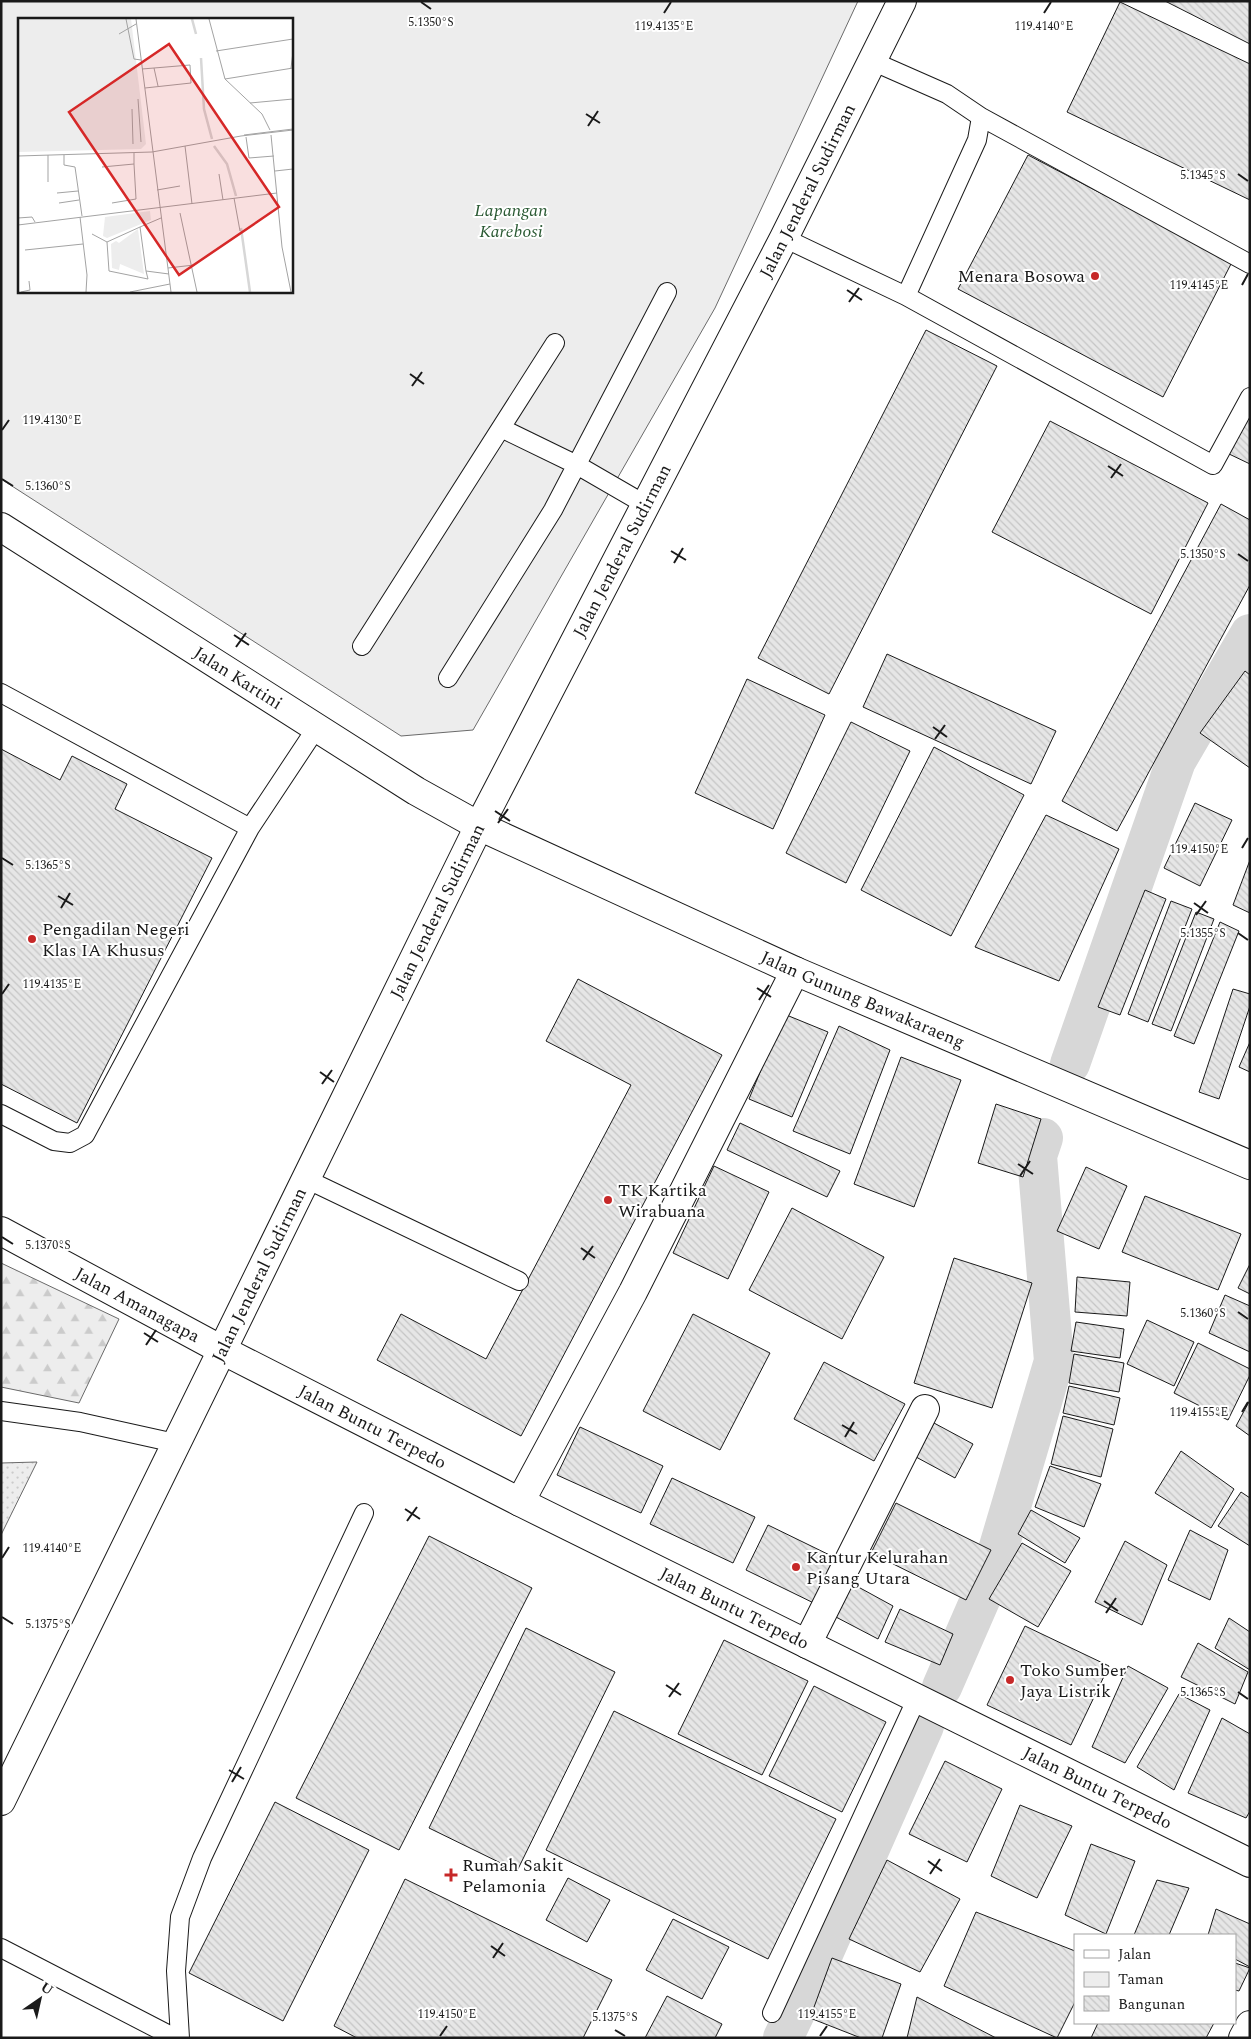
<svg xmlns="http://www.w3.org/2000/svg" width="1251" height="2039" font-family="Spectral,serif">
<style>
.grass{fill:url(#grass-dots);stroke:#6a6a6a}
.forest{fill:url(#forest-firs);stroke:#6a6a6a}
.park{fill:#ededed;stroke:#6a6a6a;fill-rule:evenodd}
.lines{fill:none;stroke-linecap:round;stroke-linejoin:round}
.canal{stroke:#d7d7d7;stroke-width:40}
.building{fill:url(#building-back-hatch);stroke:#1a1a1a}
.lane-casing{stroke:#1a1a1a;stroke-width:20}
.street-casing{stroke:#1a1a1a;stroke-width:30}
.secondary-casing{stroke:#1a1a1a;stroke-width:30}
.primary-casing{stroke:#1a1a1a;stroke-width:30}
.lane{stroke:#fff;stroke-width:18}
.street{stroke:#fff;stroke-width:28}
.secondary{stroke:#fff;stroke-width:28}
.primary{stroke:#fff;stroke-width:28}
.ticks{fill:none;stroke:#1a1a1a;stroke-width:2}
.poi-dot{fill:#c62828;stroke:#fff;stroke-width:2}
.labels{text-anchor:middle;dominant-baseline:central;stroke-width:4;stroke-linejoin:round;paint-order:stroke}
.street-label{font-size:18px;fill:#1a1a1a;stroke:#fff}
.park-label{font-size:18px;font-style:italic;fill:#2b5a34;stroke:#fff}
.poi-label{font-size:18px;fill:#1a1a1a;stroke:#fff;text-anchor:start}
.inset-river{fill:none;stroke:#d7d7d7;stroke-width:2.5}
.inset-road{fill:none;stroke:#a3a3a3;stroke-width:1}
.view{fill:#d62828;fill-opacity:0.15;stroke:#d62828;stroke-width:2.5}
.inset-edge{fill:none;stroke:#1a1a1a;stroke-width:2.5}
.ticks-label{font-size:12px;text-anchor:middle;fill:#1a1a1a;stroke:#fff;stroke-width:4;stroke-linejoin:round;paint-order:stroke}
</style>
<defs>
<pattern id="grass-dots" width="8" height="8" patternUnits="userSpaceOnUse" patternTransform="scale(1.25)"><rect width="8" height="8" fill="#ededed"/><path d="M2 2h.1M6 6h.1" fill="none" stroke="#cbcbcb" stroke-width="1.8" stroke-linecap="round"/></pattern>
<pattern id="forest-firs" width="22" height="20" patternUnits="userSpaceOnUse" patternTransform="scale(1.25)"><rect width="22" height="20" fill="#ededed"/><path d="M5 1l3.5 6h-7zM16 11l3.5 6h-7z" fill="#cbcbcb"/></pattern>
<pattern id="building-back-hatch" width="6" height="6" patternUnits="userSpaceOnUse" patternTransform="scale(1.25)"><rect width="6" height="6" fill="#e6e6e6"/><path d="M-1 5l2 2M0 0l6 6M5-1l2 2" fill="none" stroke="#c5c5c5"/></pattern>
</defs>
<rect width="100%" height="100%" fill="#fff"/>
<!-- grass -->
<path class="grass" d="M 37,1462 L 1,1535 L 1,1463 Z"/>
<!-- forest -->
<path class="forest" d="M 1,1263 L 119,1319 L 79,1403 L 1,1387 Z"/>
<!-- park -->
<path class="park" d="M 1,1 L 858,1 L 715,308 L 473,730 L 401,736 L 1,479 ZM 19,19 L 291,19 L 291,291 L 19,291 Z"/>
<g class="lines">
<!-- canal -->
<path class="canal" d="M 1070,1064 L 1176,761 L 1250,634
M 942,1687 L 990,1577 L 1054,1361 L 1037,1156 L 1043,1138
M 783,2038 L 819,1963 L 924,1726"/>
</g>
<!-- building -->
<path class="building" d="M 1165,1 L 1250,1 L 1250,44 Z
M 1120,2 L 1250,64 L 1250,200 L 1067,112 Z
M 1028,155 L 1232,262 L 1163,397 L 958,289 Z
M 926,330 L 997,366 L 829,694 L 758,658 Z
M 1250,407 L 1250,464 L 1227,453 Z
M 1050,421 L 1208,503 L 1151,614 L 992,532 Z
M 1221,504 L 1250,520 L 1250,585 L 1117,831 L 1062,801 Z
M 887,654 L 1056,731 L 1031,784 L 863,707 Z
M 1245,671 L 1250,675 L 1250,768 L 1200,733 Z
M 747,679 L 825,715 L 773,829 L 695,793 Z
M 851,722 L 910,751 L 846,883 L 786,853 Z
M 934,747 L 1024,795 L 951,936 L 861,890 Z
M 1,749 L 60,780 L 72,756 L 127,784 L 115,809 L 212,858 L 77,1123 L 1,1084 Z
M 1195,803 L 1232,820 L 1200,886 L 1164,868 Z
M 1046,815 L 1119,849 L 1059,981 L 975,947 Z
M 1250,860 L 1250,913 L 1233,905 Z
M 1145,890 L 1166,899 L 1120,1015 L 1098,1007 Z
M 1171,901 L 1192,909 L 1148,1022 L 1128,1014 Z
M 1196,912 L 1214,919 L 1171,1031 L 1152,1024 Z
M 1220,922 L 1239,931 L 1194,1044 L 1174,1036 Z
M 578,979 L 722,1055 L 521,1436 L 377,1360 L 401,1314 L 486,1359 L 631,1085 L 546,1041 Z
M 1233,989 L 1250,994 L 1250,1006 L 1219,1099 L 1199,1092 Z
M 784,1014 L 828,1032 L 792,1117 L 749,1099 Z
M 839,1026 L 890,1050 L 850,1154 L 793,1131 Z
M 1250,1042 L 1250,1072 L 1239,1067 Z
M 901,1057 L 961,1080 L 914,1207 L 854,1184 Z
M 996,1104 L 1041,1119 L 1023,1177 L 978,1163 Z
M 740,1123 L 840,1171 L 827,1197 L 727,1150 Z
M 714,1166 L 769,1192 L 728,1279 L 673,1253 Z
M 1086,1167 L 1127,1186 L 1099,1249 L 1057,1231 Z
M 1145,1196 L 1241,1234 L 1218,1290 L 1122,1252 Z
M 792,1208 L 884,1257 L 842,1339 L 749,1290 Z
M 954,1258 L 1032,1283 L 992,1408 L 914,1383 Z
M 1250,1264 L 1250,1294 L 1238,1288 Z
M 1077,1277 L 1130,1282 L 1127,1316 L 1075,1312 Z
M 1225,1295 L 1250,1306 L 1250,1352 L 1209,1333 Z
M 693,1314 L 770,1353 L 720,1450 L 643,1411 Z
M 1147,1320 L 1194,1342 L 1174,1386 L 1127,1364 Z
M 1076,1322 L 1124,1329 L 1120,1358 L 1071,1351 Z
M 1198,1343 L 1250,1369 L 1250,1375 L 1228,1420 L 1174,1393 Z
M 1074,1354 L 1124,1363 L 1119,1392 L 1069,1383 Z
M 824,1362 L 905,1404 L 874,1461 L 794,1419 Z
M 1069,1386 L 1120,1398 L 1114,1425 L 1063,1413 Z
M 1250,1400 L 1250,1436 L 1236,1426 Z
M 1063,1416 L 1113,1429 L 1101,1477 L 1051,1464 Z
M 934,1423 L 973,1444 L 955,1478 L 916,1457 Z
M 580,1427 L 663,1466 L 641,1513 L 557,1475 Z
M 1181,1451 L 1234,1489 L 1211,1528 L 1155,1493 Z
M 1050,1466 L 1101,1484 L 1084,1527 L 1035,1507 Z
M 672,1478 L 755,1517 L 733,1563 L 650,1524 Z
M 1241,1492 L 1250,1498 L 1250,1546 L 1218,1526 Z
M 896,1503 L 991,1550 L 966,1600 L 871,1553 Z
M 1031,1510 L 1080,1538 L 1065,1563 L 1018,1534 Z
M 768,1525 L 846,1563 L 824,1608 L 746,1570 Z
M 1190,1530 L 1228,1550 L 1210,1600 L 1168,1580 Z
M 429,1536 L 532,1588 L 399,1850 L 296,1798 Z
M 1125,1541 L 1167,1565 L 1142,1625 L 1095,1602 Z
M 1022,1543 L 1071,1571 L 1038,1627 L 989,1599 Z
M 851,1583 L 893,1606 L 878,1639 L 834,1616 Z
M 900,1609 L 953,1634 L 940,1665 L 885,1642 Z
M 1229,1618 L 1250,1632 L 1250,1670 L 1215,1648 Z
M 1025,1626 L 1109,1666 L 1071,1745 L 987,1705 Z
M 526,1628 L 615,1672 L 517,1871 L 429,1828 Z
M 724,1640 L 808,1681 L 762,1775 L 678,1734 Z
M 1198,1643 L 1248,1672 L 1235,1704 L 1181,1677 Z
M 1128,1666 L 1168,1688 L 1125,1763 L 1092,1747 Z
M 814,1686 L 886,1722 L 842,1812 L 769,1776 Z
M 1179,1694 L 1210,1710 L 1174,1790 L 1137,1767 Z
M 614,1711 L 836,1819 L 768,1959 L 546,1850 Z
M 1222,1718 L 1250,1734 L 1250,1811 L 1246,1818 L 1188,1793 Z
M 945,1761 L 1002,1789 L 967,1862 L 909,1834 Z
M 275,1802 L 369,1850 L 283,2021 L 189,1973 Z
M 1020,1805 L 1072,1826 L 1037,1898 L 991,1876 Z
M 1091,1844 L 1135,1861 L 1106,1934 L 1065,1915 Z
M 887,1860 L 960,1899 L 920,1972 L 849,1939 Z
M 568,1878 L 610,1900 L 587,1942 L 546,1920 Z
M 405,1879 L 612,1980 L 583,2038 L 357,2038 L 334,2026 Z
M 1157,1880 L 1189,1888 L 1169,1935 L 1134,1935 Z
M 1216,1909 L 1250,1924 L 1250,1967 L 1235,1959 L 1235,1935 L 1208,1935 Z
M 976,1912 L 1075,1951 L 1075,2002 L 1057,2038 L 944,1986 Z
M 673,1919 L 729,1947 L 702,1999 L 646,1970 Z
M 832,1958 L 901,1984 L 882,2038 L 861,2038 L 810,2018 Z
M 1235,1963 L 1250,1968 L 1239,1991 L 1235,1990 Z
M 667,1996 L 722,2024 L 715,2038 L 645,2038 Z
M 917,1997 L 996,2038 L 907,2038 Z
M 1098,2023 L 1214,2023 L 1206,2038 L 1091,2038 Z"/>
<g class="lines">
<!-- lane casing -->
<g class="lane-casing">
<path id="lane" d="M 872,61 L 947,94 L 981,117 L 977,140 L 906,296
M 981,117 L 1250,264
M 784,238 L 906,296 L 1213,465 L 1250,397
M 501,428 L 577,465 L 646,505
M 362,646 L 555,343
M 448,678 L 553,510 L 667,292
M 1,693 L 250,828 L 317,727
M 1,1114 L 54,1141 L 70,1143 L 85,1135 L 250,828
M 306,1179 L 519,1281
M 1,1411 L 80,1422 L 175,1443
M 1,1948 L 175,2038
M 772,2013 L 917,1698
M 180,2038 L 176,1971 L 180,1917 L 202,1858 L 364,1513"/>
</g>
<!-- street casing -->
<g class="street-casing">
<g id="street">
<path id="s1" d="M 220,1349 L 520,1502 L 1250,1863"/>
<path d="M 520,1502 L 633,1292 L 795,971"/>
<path d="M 807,1644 L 925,1409"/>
<path d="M 1243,2038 L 1250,2025"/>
</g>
</g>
<!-- secondary casing -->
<g class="secondary-casing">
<g id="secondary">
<path id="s2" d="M 1,527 L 416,791 L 479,826 L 795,971 L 1250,1165"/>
<path id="s3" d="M 1,1231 L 220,1349"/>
</g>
</g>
<!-- primary casing -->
<g class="primary-casing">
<g id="primary">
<path id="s4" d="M 1,1801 L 479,826 L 784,238 L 902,1"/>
</g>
</g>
<!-- lane -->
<use href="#lane" class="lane"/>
<!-- street -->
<use href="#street" class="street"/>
<!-- secondary -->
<use href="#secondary" class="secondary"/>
<!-- primary -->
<use href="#primary" class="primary"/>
</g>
<!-- ticks -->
<path class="ticks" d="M 421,2 L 431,9M 664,13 L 671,2M 1044,13 L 1051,2M 586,114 L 600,123M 588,126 L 598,111M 1238,174 L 1248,181M 1242,285 L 1248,274M 847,290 L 862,300M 849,302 L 859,288M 410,374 L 424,384M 412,386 L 422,372M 2,430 L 9,420M 1108,466 L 1123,476M 1111,478 L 1121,464M 2,479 L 13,486M 671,551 L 686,560M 1238,554 L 1248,561M 674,563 L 683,548M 234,635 L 249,645M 236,647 L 246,633M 933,727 L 947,737M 935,739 L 945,725M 495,811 L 510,821M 498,823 L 508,809M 1242,848 L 1248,838M 2,858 L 13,865M 58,896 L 73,905M 1194,903 L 1208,913M 61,908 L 70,893M 1196,915 L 1206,901M 1238,933 L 1248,940M 757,988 L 771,997M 2,994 L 9,984M 759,1000 L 769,985M 320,1072 L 334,1082M 322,1084 L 332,1070M 1018,1164 L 1033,1174M 1020,1176 L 1030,1161M 2,1237 L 13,1244M 581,1248 L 595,1258M 583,1260 L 593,1246M 1238,1312 L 1248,1319M 144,1333 L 158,1342M 146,1345 L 156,1330M 1242,1412 L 1248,1402M 842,1425 L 857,1434M 845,1437 L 854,1422M 405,1509 L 420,1519M 407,1521 L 417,1507M 2,1558 L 9,1547M 1104,1601 L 1118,1611M 1106,1613 L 1116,1598M 2,1617 L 13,1624M 666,1685 L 681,1695M 1238,1692 L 1248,1699M 669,1697 L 679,1683M 229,1770 L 244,1779M 232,1782 L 241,1767M 928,1861 L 942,1871M 930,1874 L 940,1859M 491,1946 L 505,1956M 493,1958 L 503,1943M 615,2030 L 625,2036M 440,2036 L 447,2026M 820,2036 L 827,2026"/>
<!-- markers -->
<g class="poi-dot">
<circle cx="1095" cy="276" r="5"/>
<circle cx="32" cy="939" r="5"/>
<circle cx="608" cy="1200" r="5"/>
<circle cx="796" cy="1567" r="5"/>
<circle cx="1010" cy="1680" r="5"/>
<path d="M448.5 1867.5h5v5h5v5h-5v5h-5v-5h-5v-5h5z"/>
</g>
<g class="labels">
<!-- street labels -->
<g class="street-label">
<text stroke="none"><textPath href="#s4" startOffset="1801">Jalan Jenderal Sudirman</textPath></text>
<text stroke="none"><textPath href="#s4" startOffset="1396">Jalan Jenderal Sudirman</textPath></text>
<text stroke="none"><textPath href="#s2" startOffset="281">Jalan Kartini</textPath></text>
<text stroke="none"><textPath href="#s4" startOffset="991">Jalan Jenderal Sudirman</textPath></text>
<text stroke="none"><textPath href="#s2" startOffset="985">Jalan Gunung Bawakaraeng</textPath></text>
<text stroke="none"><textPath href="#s4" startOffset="586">Jalan Jenderal Sudirman</textPath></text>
<text stroke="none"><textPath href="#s3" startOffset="155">Jalan Amanagapa</textPath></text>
<text stroke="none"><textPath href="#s1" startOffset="171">Jalan Buntu Terpedo</textPath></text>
<text stroke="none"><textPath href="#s1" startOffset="576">Jalan Buntu Terpedo</textPath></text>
<text stroke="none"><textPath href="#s1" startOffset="981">Jalan Buntu Terpedo</textPath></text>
</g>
<!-- park labels -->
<g class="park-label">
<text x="511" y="210">Lapangan<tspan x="511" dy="21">Karebosi</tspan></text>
</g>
<!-- poi labels -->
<g class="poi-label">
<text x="1085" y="276" text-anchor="end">Menara Bosowa</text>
<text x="42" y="929">Pengadilan Negeri<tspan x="42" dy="21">Klas IA Khusus</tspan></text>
<text x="618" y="1190">TK Kartika<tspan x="618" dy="21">Wirabuana</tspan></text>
<text x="806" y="1557">Kantur Kelurahan<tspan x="806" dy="21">Pisang Utara</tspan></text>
<text x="1020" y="1670">Toko Sumber<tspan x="1020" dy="21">Jaya Listrik</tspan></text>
<text x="462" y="1865">Rumah Sakit<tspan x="462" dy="21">Pelamonia</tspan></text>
</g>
</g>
<!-- overview -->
<g transform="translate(18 18)">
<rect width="275" height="275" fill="#fff"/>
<path d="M 120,211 L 126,256 L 102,246 L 101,252 L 94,250 L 93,226 L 98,223 L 101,225 Z" fill="#ededed"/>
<path d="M 132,193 L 133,202 L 89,220 L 85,218 L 87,199 Z" fill="#ededed"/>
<path d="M 0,1 L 113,1 L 128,126 L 123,131 L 0,134 Z" fill="#ededed"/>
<path class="inset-river" d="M 174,1 L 178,16M 183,40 L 186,91 L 194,121M 196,128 L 209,146 L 218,178M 223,210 L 232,274"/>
<path class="inset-road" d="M 108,1 L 116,41 L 123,42M 118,1 L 153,274M 191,1 L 207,61 L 244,96 L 252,112M 101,16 L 118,6M 198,33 L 275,21M 273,50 L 275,34M 124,51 L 136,50 L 140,68M 207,61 L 275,50M 127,70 L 173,65 L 172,47 L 136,50M 120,81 L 123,124M 232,85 L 275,81M 114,91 L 115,126M 226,117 L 275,111M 253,117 L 264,229 L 273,274M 228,119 L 231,140 L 256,138M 167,128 L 174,186M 134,134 L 223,118 L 275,112M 46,137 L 46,147 L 57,149 L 64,198M 0,138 L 134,134M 84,149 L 116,146 L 116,135M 257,153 L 275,151M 201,156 L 205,182M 30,164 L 30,137M 139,172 L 162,168M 39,175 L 60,173M 216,180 L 222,213M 41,185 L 61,182M 94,185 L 118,181 L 116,146M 162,195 L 179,274M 62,199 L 69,257 L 68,274M 0,200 L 14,199 L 17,204M 143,200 L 122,209 L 128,253 L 151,256M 0,207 L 259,175M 122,209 L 89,224 L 91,253 L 130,261 L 128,253M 74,216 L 89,224M 7,232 L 65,226M 150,250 L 176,247M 3,274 L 12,272 L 11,263M 112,274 L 152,266"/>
<path class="view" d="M 151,26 L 261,189 L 161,257 L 51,94 Z"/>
<rect width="275" height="275" class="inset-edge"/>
</g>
<g class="ticks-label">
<text x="431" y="26">5.1350°S</text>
<text x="664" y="30">119.4135°E</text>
<text x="1044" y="30">119.4140°E</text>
<text x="1203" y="179">5.1345°S</text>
<text x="1199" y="289">119.4145°E</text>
<text x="52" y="424">119.4130°E</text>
<text x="48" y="490">5.1360°S</text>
<text x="1203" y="558">5.1350°S</text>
<text x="1199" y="853">119.4150°E</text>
<text x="48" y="869">5.1365°S</text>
<text x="1203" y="937">5.1355°S</text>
<text x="52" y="988">119.4135°E</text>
<text x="48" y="1249">5.1370°S</text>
<text x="1203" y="1317">5.1360°S</text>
<text x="1199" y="1416">119.4155°E</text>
<text x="52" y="1552">119.4140°E</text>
<text x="48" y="1628">5.1375°S</text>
<text x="1203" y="1696">5.1365°S</text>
<text x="447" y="2018">119.4150°E</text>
<text x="827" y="2018">119.4155°E</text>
<text x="615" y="2021">5.1375°S</text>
</g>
<!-- border -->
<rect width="1251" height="2039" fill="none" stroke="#1a1a1a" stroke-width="5"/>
<!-- legend -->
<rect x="1074" y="1934" width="162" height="90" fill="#ffffff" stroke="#a3a3a3"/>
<rect x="1084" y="1950" width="25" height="8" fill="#ffffff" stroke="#a3a3a3"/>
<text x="1118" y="1959" font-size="15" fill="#1a1a1a">Jalan</text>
<rect x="1084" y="1972" width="25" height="15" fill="#ededed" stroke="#a3a3a3"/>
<text x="1118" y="1984" font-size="15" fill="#1a1a1a">Taman</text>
<rect x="1084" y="1996" width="25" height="15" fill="url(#building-back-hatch)" stroke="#a3a3a3"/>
<text x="1118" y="2009" font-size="15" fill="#1a1a1a">Bangunan</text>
<!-- north arrow -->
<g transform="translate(40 1999) rotate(34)" stroke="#ffffff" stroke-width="4" paint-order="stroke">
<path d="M0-4L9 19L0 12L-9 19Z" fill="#1a1a1a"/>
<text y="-8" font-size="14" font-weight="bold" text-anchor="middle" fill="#1a1a1a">U</text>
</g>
</svg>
